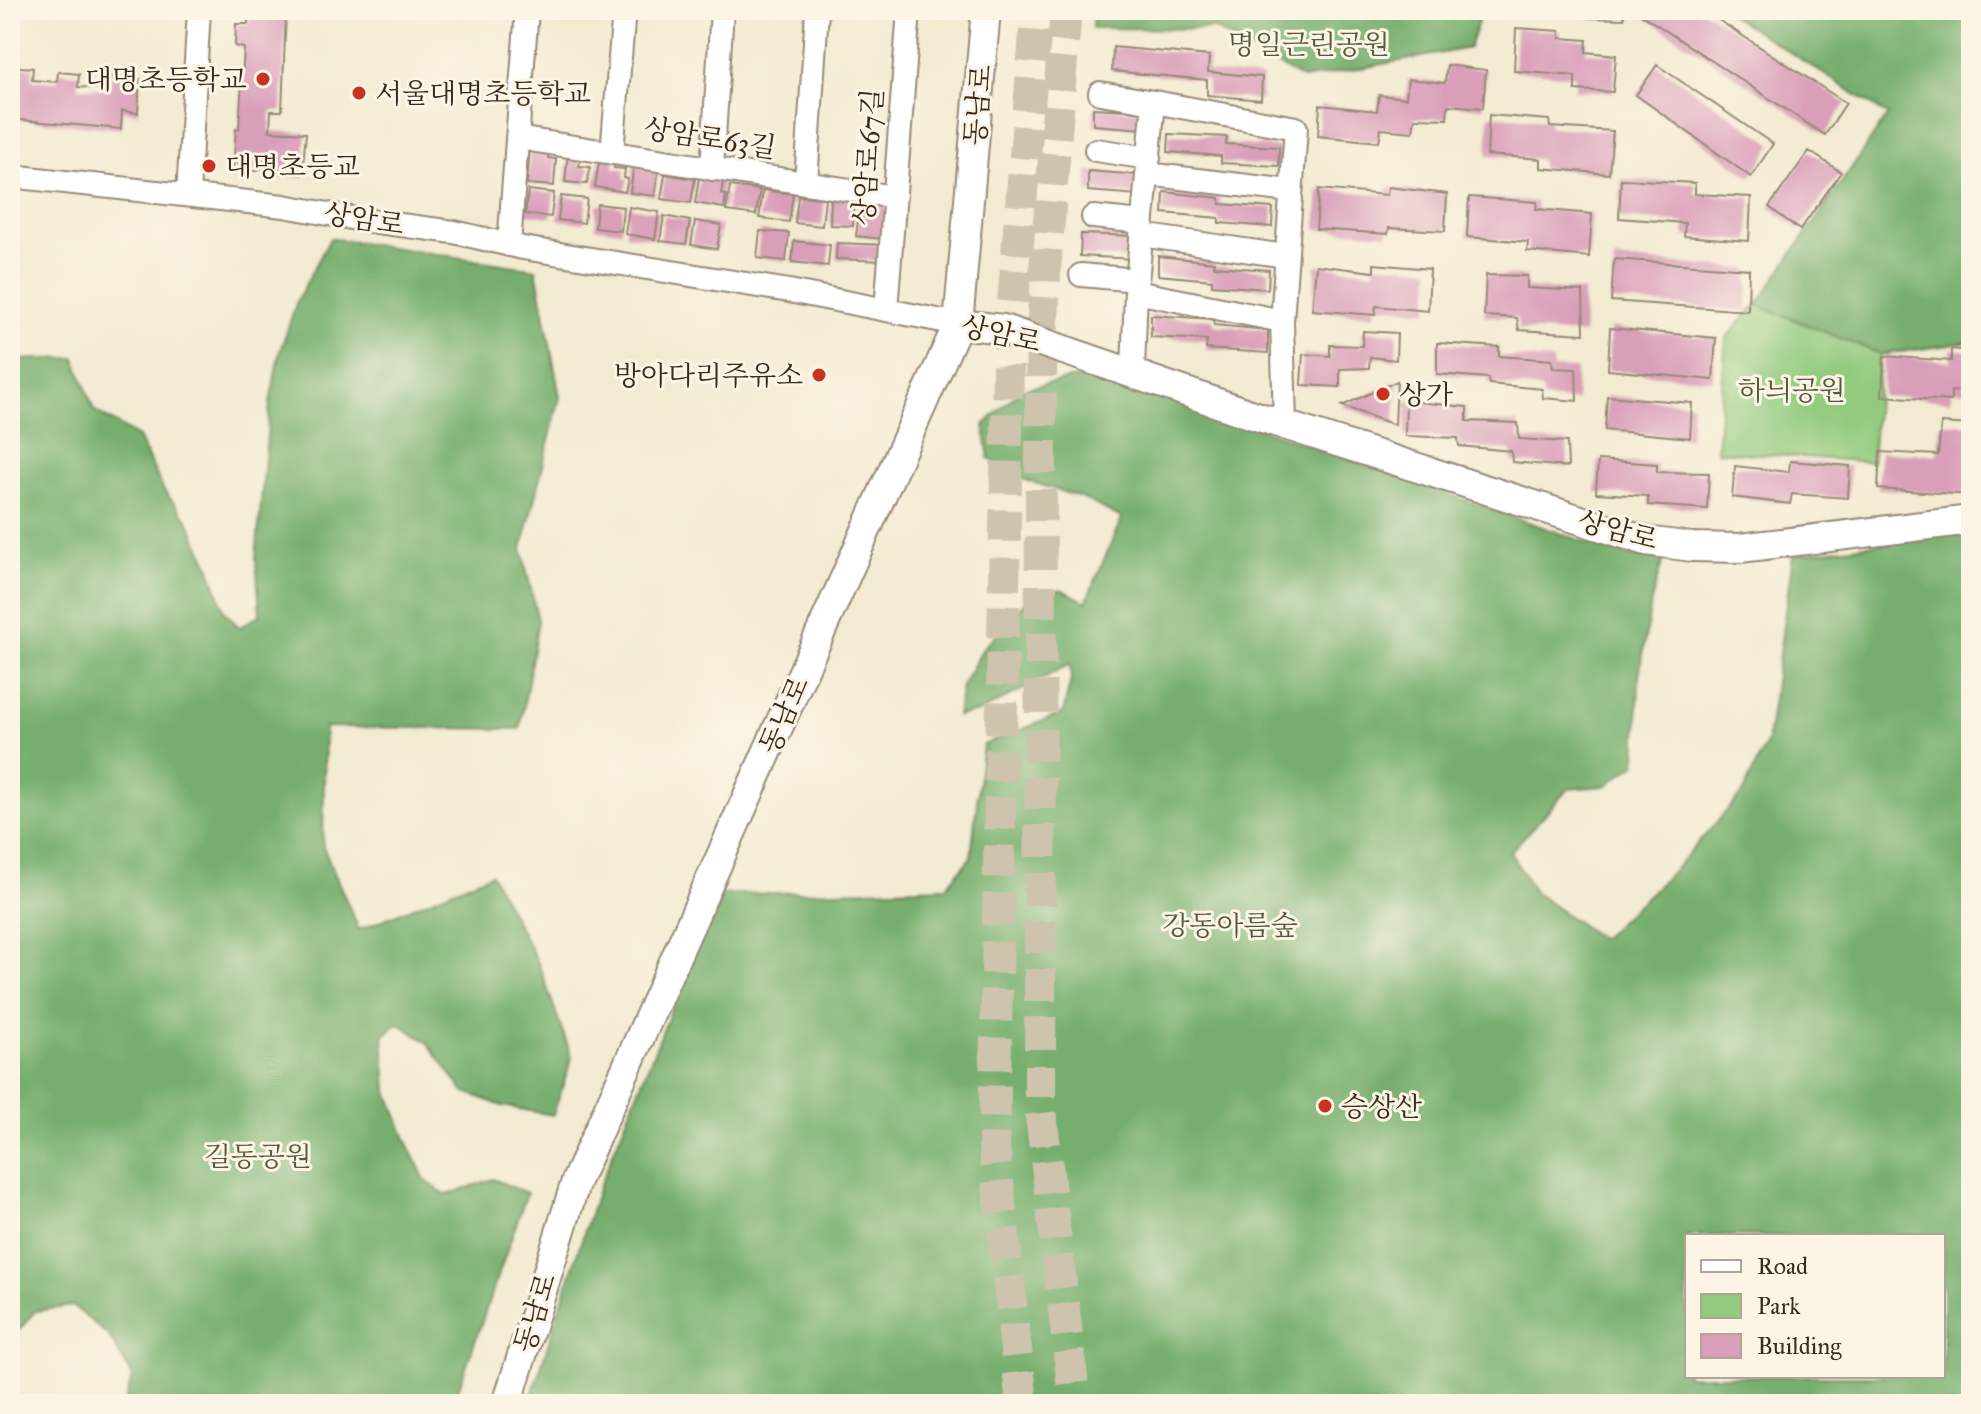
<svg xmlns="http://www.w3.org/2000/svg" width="1981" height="1414" font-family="'IM FELL Great Primer','Noto Serif KR',serif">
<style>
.green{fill:#93cb7e;stroke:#677a4e;stroke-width:2}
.forest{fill:#76af6d;stroke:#586c46;stroke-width:2;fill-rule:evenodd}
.building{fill:#d99fb9}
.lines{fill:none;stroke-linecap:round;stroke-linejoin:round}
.highway-tunnel{stroke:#cec4ad;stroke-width:32;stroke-dasharray:32 16;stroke-linecap:butt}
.minor-casing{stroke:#978a78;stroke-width:26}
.major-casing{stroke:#978a78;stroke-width:32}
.minor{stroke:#fff;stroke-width:22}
.major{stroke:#fff;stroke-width:28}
.poi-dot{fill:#c8321e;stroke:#fcf5e5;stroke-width:3}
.labels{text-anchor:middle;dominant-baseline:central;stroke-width:6;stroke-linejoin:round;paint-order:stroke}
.park-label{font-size:28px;fill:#555a3b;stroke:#fcf5e5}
.poi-label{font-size:28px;fill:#3b2a1e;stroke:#fcf5e5;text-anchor:start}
.street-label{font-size:28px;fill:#3b2a1e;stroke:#fcf5e5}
</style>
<rect width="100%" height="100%" fill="#fcf5e5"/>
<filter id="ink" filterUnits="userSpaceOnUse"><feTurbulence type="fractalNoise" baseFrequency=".0125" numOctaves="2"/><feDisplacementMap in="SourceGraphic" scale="16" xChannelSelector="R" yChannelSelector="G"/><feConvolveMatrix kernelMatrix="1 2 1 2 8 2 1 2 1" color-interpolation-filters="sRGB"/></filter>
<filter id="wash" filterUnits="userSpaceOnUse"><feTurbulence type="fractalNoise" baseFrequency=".006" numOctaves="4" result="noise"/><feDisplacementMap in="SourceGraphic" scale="32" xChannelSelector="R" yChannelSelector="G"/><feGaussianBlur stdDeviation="1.8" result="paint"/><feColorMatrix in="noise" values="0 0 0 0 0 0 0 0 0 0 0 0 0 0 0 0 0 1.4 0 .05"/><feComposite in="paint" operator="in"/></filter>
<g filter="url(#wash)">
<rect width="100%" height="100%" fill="#f3ebd1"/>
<!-- green -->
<path class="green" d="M 1724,10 L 1971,10 L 1971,342 L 1880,355 L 1872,462 L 1717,451 L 1726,338 L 1757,305 L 1888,115 Z"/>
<!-- forest -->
<path class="forest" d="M 1093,10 L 1482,10 L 1469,48 L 1303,79 L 1214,29 L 1092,28 Z
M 1724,10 L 1971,10 L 1971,342 L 1880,354 L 1757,305 L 1888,115 Z
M 330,238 L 536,269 L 560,397 L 522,549 L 538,621 L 520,729 L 325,727 L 323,847 L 359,930 L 491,874 L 539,965 L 572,1058 L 553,1115 L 502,1106 L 463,1091 L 427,1042 L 398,1023 L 383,1036 L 387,1089 L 406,1139 L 425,1180 L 446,1195 L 493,1179 L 527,1193 L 453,1404 L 124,1404 L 133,1377 L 109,1336 L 73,1306 L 35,1311 L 10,1341 L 10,360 L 75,358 L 94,410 L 138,437 L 164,491 L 188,520 L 210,568 L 224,611 L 239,627 L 260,615 L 256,558 L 270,403 L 279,354 L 297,301 Z
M 1111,376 L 1585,542 L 1622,554 L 1663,559 L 1651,602 L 1639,676 L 1636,764 L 1605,786 L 1568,789 L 1510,852 L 1534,892 L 1601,939 L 1673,871 L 1743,793 L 1767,741 L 1793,555 L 1971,531 L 1971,1404 L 529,1404 L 597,1192 L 718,895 L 946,887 L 971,857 L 983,745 L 1063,713 L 1071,679 L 1070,664 L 980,712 L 957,716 L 962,686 L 983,648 L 1028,599 L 1061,589 L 1086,602 L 1122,518 L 1082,498 L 1025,480 L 989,459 L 984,425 L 1020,390 L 1070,379 ZM 1687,1236 L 1943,1236 L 1943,1376 L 1687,1376 Z"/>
<g id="blocks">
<!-- building -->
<path class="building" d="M 249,10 L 286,10 L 282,111 L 271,111 L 270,131 L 306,133 L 302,175 L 276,173 L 275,170 L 260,168 L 257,171 L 233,170 L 236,129 L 239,129 L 244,48 L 235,46 L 236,24 L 248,24 Z
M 1587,10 L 1624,10 L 1624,19 L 1587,18 Z
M 1641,10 L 1703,10 L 1846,103 L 1825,135 L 1639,13 Z
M 1516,28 L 1560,31 L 1560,38 L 1587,40 L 1586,52 L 1616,55 L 1613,92 L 1575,90 L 1575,76 L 1514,71 Z
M 1113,47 L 1209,56 L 1208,72 L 1262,77 L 1261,100 L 1207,95 L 1207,80 L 1112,71 Z
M 1447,65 L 1486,70 L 1483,108 L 1448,105 L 1447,119 L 1415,118 L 1413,132 L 1381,129 L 1379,142 L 1318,136 L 1320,105 L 1377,111 L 1379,95 L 1406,98 L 1408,79 L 1445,83 Z
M 1657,65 L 1773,144 L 1751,177 L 1636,95 Z
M 10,66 L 33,68 L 32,80 L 57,82 L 58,72 L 79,74 L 78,87 L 110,89 L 111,76 L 140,79 L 138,113 L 122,111 L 121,129 L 10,119 Z
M 1093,108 L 1145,111 L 1144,129 L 1093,125 Z
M 1489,115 L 1549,120 L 1550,127 L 1613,131 L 1609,174 L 1541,168 L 1541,159 L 1487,155 Z
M 1169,134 L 1227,137 L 1226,144 L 1279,147 L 1279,166 L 1221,163 L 1221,156 L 1168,152 Z
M 530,147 L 549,149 L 548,158 L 556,159 L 554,186 L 527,184 Z
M 1809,151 L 1841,172 L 1800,230 L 1769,207 Z
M 568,154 L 581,155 L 579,166 L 590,167 L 587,184 L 565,182 Z
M 600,156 L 615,158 L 614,168 L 625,169 L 624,178 L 628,179 L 625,192 L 595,187 Z
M 634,163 L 659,166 L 655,196 L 630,193 Z
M 1088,171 L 1140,175 L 1139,195 L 1088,191 Z
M 700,172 L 724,177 L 721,194 L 726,195 L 724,208 L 695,203 Z
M 665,174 L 695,179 L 691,203 L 661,199 Z
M 1621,179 L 1695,183 L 1695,194 L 1751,197 L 1749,241 L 1684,236 L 1685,223 L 1619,218 Z
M 730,186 L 760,190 L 756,215 L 726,211 Z
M 1388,187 L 1447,194 L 1445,231 L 1389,228 L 1388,234 L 1316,229 L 1319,189 L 1387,195 Z
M 528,190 L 554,193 L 551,217 L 525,214 Z
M 763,190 L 793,194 L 789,222 L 759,218 Z
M 1164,192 L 1220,198 L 1220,204 L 1273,208 L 1272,227 L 1219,223 L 1219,218 L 1163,213 Z
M 831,194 L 855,195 L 853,226 L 830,225 Z
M 561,196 L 587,199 L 584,223 L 558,220 Z
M 798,196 L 825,198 L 822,226 L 795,223 Z
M 861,196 L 887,199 L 883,239 L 856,236 Z
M 1469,197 L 1537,202 L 1536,209 L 1592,214 L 1589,257 L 1527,251 L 1528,242 L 1467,237 Z
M 597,204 L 623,207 L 621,231 L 595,228 Z
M 629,207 L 659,212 L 655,239 L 625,234 Z
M 664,216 L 690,221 L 686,244 L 660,241 Z
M 695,221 L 721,225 L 717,249 L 691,245 Z
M 760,231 L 789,233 L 786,261 L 757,258 Z
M 1081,234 L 1135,236 L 1134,259 L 1080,256 Z
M 794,241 L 830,245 L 828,266 L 792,262 Z
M 837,243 L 886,245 L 885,261 L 836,259 Z
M 1158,256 L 1214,262 L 1214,266 L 1269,270 L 1268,289 L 1212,285 L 1212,280 L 1158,275 Z
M 1614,259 L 1749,269 L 1748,311 L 1611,301 Z
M 1374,264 L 1430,269 L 1428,311 L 1376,306 L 1375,315 L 1312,310 L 1316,265 L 1374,272 Z
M 1486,275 L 1527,276 L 1527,288 L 1583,291 L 1584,334 L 1519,330 L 1517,318 L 1484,316 Z
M 1151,315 L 1213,319 L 1214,325 L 1268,330 L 1268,353 L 1206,349 L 1207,340 L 1151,337 Z
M 1610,328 L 1716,338 L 1713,380 L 1608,370 Z
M 1363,331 L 1397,333 L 1396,360 L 1370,357 L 1369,368 L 1340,369 L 1340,387 L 1301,385 L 1303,354 L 1330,356 L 1330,345 L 1362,346 Z
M 1437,343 L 1499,347 L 1499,356 L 1552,360 L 1553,368 L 1576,369 L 1577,401 L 1543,398 L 1542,389 L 1489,384 L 1488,378 L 1437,374 Z
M 1951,349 L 1971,351 L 1971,392 L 1951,391 L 1951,401 L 1882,396 L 1884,356 L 1951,361 Z
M 1397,381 L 1395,425 L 1342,406 Z
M 1607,396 L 1692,403 L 1690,438 L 1605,430 Z
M 1406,401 L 1467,407 L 1467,421 L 1518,423 L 1519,439 L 1567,442 L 1568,467 L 1512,462 L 1511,451 L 1459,446 L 1458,438 L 1405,436 Z
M 1941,423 L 1971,425 L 1971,495 L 1878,489 L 1880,452 L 1938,455 Z
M 1598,460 L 1657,464 L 1657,472 L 1709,473 L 1707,509 L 1648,505 L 1648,496 L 1596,493 Z
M 1790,461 L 1850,466 L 1848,498 L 1792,494 L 1790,504 L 1732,497 L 1735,466 L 1789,472 Z"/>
</g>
</g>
<g filter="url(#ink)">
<use href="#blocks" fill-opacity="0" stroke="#978a78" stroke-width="2"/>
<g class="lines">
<!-- highway-tunnel -->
<path class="highway-tunnel" d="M 1066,10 L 1045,270 L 1041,375 L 1040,1106 L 1075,1404
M 1022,1404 L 994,1146 L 1008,365 L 1037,10"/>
<!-- minor casing -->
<g class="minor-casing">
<path id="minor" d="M 1100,93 L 1154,102
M 517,138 L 895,197
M 1096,150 L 1149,158
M 612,153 L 624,10
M 712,169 L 722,10
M 1147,174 L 1291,191
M 10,176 L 284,206 L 362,220 L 454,232 L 523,248 L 789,291 L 958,324
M 806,183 L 817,10
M 188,195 L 199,10
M 1093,217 L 1142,222
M 1141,235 L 1286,256
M 509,245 L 527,10
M 1081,275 L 1137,280
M 886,310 L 909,10
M 1282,321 L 1136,292 L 1154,102 L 1296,128 L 1282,321 L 1285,423
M 1133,369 L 1136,292"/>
</g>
<!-- major casing -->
<g class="major-casing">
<path id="major" d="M 958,324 L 1003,329 L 1244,412 L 1646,541 L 1692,547 L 1740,548 L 1971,520
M 507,1404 L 576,1181 L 958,324 L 986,10"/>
</g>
<!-- minor -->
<use href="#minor" class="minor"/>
<!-- major -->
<use href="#major" class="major"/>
</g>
</g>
<!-- markers -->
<g class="poi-dot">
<circle cx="263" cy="79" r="8"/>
<circle cx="359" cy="93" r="8"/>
<circle cx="209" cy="166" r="8"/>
<circle cx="819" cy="375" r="8"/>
<circle cx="1383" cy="394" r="8"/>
<circle cx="1325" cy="1106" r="8"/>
</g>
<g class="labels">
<!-- park labels -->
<g class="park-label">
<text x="1309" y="44">명일근린공원</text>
<text x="1792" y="390">하늬공원</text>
<text x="1230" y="925">강동아름숲</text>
<text x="258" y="1156">길동공원</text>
</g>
<!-- poi labels -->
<g class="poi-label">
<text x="247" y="79" text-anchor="end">대명초등학교</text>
<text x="375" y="93">서울대명초등학교</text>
<text x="225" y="166">대명초등교</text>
<text x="803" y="375" text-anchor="end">방아다리주유소</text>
<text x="1399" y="394">상가</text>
<text x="1341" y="1106">승상산</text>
</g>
<!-- street labels -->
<g class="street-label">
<text transform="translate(978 105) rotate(-85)">동남로</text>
<text transform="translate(710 138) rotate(9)">상암로63길</text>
<text transform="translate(868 157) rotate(-86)">상암로67길</text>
<text transform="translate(364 219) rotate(9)">상암로</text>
<text transform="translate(1001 334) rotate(13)">상암로</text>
<text transform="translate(1618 530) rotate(15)">상암로</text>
<text transform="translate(784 715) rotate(-66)">동남로</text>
<text transform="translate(535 1313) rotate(-73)">동남로</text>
</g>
</g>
<!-- margin -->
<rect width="1981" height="1414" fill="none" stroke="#fcf5e5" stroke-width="40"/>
<!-- legend -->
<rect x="1685" y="1234" width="260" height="144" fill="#fcf5e5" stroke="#afa495" stroke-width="2"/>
<rect x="1701" y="1260" width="40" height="12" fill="#ffffff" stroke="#afa495" stroke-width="2"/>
<text x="1757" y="1274" font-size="24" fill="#3b2a1e">Road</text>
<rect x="1701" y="1294" width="40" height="24" fill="#93cb7e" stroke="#afa495" stroke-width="2"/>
<text x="1757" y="1314" font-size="24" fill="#3b2a1e">Park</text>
<rect x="1701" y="1334" width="40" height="24" fill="#d99fb9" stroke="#afa495" stroke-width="2"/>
<text x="1757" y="1354" font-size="24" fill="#3b2a1e">Building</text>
</svg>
